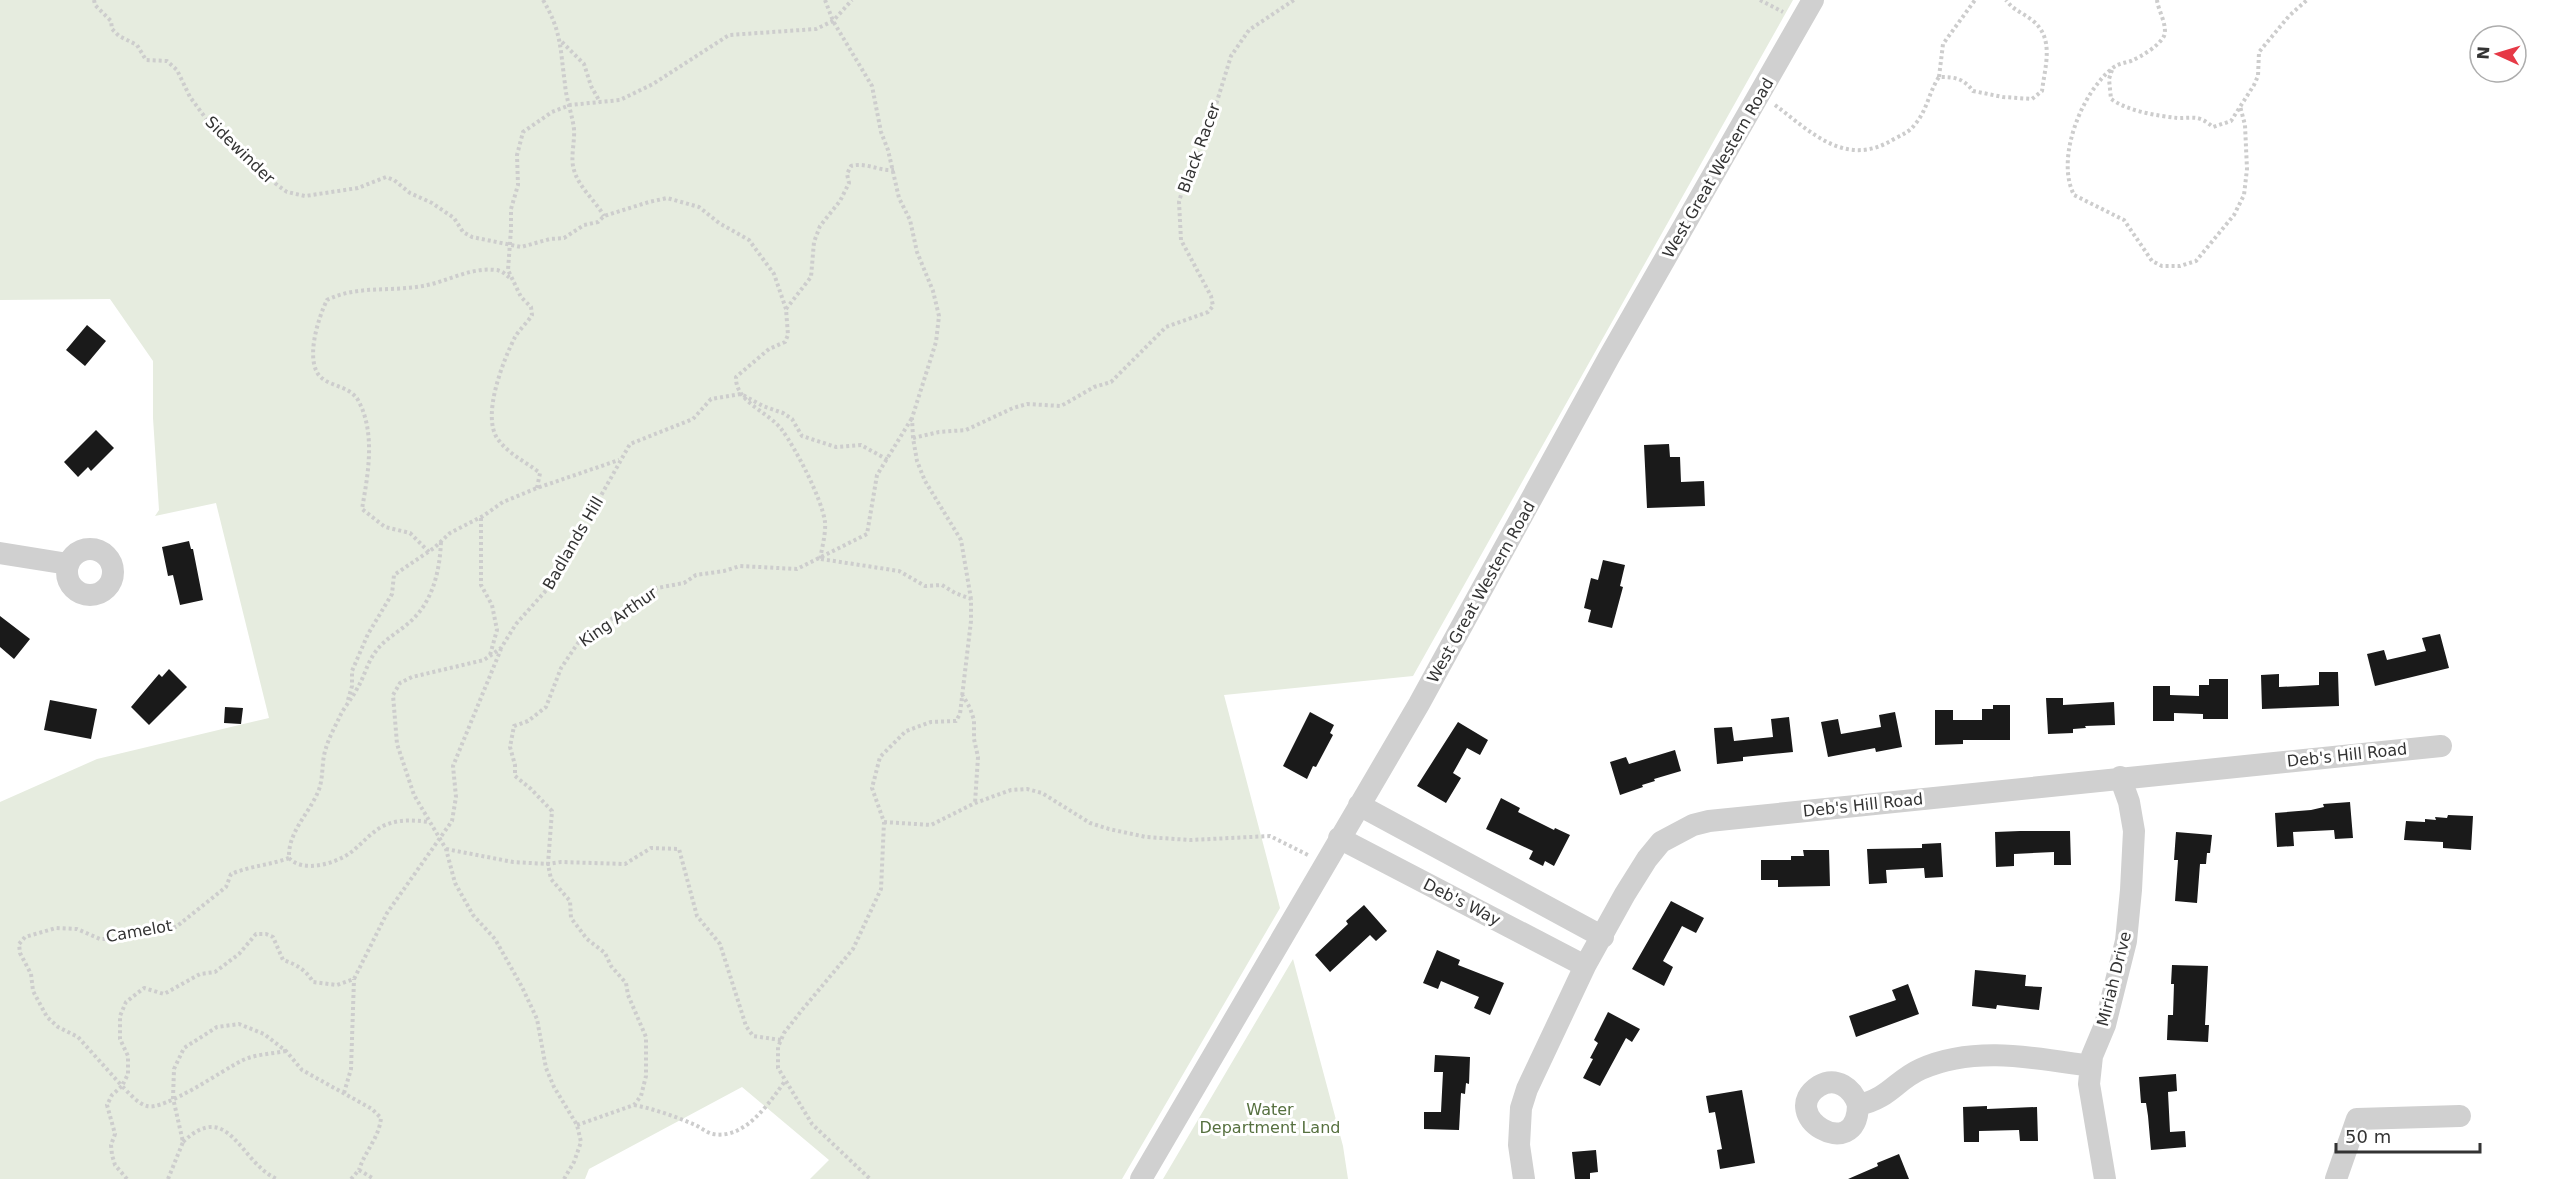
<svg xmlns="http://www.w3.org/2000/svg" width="2552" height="1179" font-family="'DejaVu Sans',sans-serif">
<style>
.green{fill:#e6ecdf}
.building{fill:#1a1a1a}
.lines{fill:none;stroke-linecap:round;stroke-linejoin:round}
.path{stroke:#cdcdcd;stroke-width:4;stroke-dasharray:3 3;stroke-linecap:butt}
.minor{stroke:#d0d0d0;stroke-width:22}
.labels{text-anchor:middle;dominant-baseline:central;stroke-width:6;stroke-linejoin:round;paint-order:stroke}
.street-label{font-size:16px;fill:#333;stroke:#fff}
.park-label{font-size:16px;fill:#56703f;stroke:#fff}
</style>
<rect width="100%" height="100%" fill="#fff"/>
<!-- green -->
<path class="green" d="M 0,0 L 1793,0 L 1413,676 L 1224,695 L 1280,908 L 1122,1179 L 810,1179 L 829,1160 L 742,1087 L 589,1169 L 585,1179 L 0,1179 L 0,802 L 97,759 L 269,718 L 216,503 L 155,516 L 159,510 L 153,418 L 153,361 L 110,299 L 0,300 Z
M 1293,959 L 1343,1146 L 1348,1179 L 1163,1179 Z"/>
<!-- building -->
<path class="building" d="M 87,325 L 106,341 L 85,366 L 66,350 Z
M 96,430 L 114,448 L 91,471 L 88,467 L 78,477 L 64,462 Z
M 1669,444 L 1670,457 L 1680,457 L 1681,482 L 1704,481 L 1705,506 L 1647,508 L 1644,445 Z
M 189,541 L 191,549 L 193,549 L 203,600 L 180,605 L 173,575 L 168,576 L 162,547 Z
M 1603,560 L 1625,565 L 1620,586 L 1623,587 L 1612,628 L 1588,622 L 1591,610 L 1584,608 L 1591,578 L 1598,580 Z
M 0,616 L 30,639 L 14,659 L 0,647 Z
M 2440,634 L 2449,668 L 2375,686 L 2367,654 L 2384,650 L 2387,660 L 2426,651 L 2422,638 Z
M 169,669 L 187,687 L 149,725 L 131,707 L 159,674 L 162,677 Z
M 2319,672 L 2338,672 L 2339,706 L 2262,709 L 2261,675 L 2279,674 L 2279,687 L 2319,685 Z
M 2209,679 L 2228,679 L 2228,719 L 2203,719 L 2203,714 L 2174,713 L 2174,721 L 2153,721 L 2153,686 L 2170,686 L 2170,695 L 2199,696 L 2199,685 L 2209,685 Z
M 2046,698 L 2063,698 L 2063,705 L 2114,702 L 2115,725 L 2085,726 L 2086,728 L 2073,729 L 2073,733 L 2048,734 Z
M 50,700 L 97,709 L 91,739 L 44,730 Z
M 1993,705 L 2010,705 L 2010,740 L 1963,740 L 1963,744 L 1935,745 L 1935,710 L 1953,710 L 1953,720 L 1982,720 L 1982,709 L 1993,709 Z
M 225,707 L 243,708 L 241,724 L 224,723 Z
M 1310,712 L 1334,725 L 1330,733 L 1333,735 L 1316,767 L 1313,766 L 1307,779 L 1283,766 Z
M 1895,712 L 1902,747 L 1876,752 L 1875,748 L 1828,757 L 1821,722 L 1838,719 L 1841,734 L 1881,727 L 1879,715 Z
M 1789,717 L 1793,752 L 1743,757 L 1743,761 L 1717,764 L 1714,728 L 1732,727 L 1734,741 L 1773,737 L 1771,719 Z
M 1458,722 L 1488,740 L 1480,755 L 1467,748 L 1453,773 L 1461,778 L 1446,803 L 1417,786 Z
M 1675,750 L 1681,771 L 1654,779 L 1655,781 L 1642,785 L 1643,787 L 1620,795 L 1610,762 L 1626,757 L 1629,764 Z
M 1501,798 L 1520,808 L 1518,812 L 1554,830 L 1555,828 L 1570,835 L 1554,866 L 1545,861 L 1543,866 L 1529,859 L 1533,851 L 1486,829 Z
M 2350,802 L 2353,838 L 2335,839 L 2334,830 L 2293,832 L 2294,846 L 2277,847 L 2275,813 L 2311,810 L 2324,807 L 2323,804 Z
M 2448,815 L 2473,816 L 2471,850 L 2443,848 L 2443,842 L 2404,840 L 2406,821 L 2425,822 L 2425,819 L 2436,820 L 2435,817 L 2447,818 Z
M 2020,831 L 2070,831 L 2071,865 L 2054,865 L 2054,852 L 2014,854 L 2014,866 L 1996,867 L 1995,832 Z
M 2176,832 L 2212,835 L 2210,853 L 2207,853 L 2206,864 L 2200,864 L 2197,903 L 2175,901 L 2178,860 L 2174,860 Z
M 1941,843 L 1943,877 L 1925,878 L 1924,868 L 1886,870 L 1887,883 L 1869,884 L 1867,849 L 1922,848 L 1922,844 Z
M 1803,850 L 1829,850 L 1830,886 L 1778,887 L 1778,880 L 1761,880 L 1761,860 L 1791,860 L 1791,856 L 1804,856 Z
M 1671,901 L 1704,918 L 1696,933 L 1682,926 L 1663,961 L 1673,967 L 1664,986 L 1632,969 Z
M 1364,905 L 1387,931 L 1376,941 L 1370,935 L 1330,972 L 1315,955 L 1348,924 L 1346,921 Z
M 1437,950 L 1460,960 L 1458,965 L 1504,983 L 1490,1015 L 1474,1008 L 1479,997 L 1441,981 L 1438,989 L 1423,983 Z
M 2172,965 L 2208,966 L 2205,1025 L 2209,1025 L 2208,1042 L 2167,1040 L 2168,1015 L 2173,1015 L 2174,984 L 2171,984 Z
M 1975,970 L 2026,975 L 2025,986 L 2042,987 L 2039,1010 L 1997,1005 L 1996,1009 L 1972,1006 Z
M 1908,984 L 1919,1014 L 1856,1037 L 1849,1016 L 1896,1000 L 1892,990 Z
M 1608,1012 L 1640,1029 L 1632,1042 L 1626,1038 L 1600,1086 L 1583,1078 L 1593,1059 L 1590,1058 L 1598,1043 L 1594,1040 Z
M 1435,1055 L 1470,1057 L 1469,1084 L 1466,1083 L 1465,1094 L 1461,1093 L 1459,1130 L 1424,1129 L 1424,1112 L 1441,1112 L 1443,1072 L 1434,1072 Z
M 2176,1074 L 2177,1091 L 2168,1092 L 2170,1132 L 2185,1131 L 2186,1147 L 2151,1150 L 2148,1116 L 2146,1103 L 2141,1103 L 2139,1077 Z
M 1742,1090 L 1755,1163 L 1720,1169 L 1717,1150 L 1722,1149 L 1715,1112 L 1709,1113 L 1706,1096 Z
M 1987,1106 L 1987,1109 L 2037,1107 L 2038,1141 L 2020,1141 L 2019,1130 L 1979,1131 L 1979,1142 L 1964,1142 L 1963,1107 Z
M 1596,1150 L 1598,1172 L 1590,1173 L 1590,1179 L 1575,1179 L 1572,1152 Z
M 1899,1154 L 1909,1179 L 1848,1179 L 1878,1166 L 1877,1163 Z"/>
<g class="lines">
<!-- path -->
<path class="path" d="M 94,0 L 95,5 L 111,21 L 112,29 L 119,36 L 137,45 L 146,60 L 167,61 L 177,70 L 190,97 L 213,128 L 232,146 L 256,161 L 276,184 L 287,192 L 305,196 L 358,188 L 386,177 L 394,180 L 410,193 L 432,203 L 454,218 L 463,232 L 472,237 L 521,247 L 550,239 L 564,238 L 584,225 L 598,222 L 604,216 L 649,202 L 667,198 L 699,207 L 719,223 L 749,240 L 774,274 L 786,309 L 788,335 L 785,342 L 769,349 L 736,377 C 735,402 769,412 782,430 C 796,449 822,499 825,522 C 826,533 822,548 820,559
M 543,0 C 562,32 560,49 565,84 C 566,99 572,113 574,129 C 575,142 570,158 574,170 C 579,188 595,200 604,216
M 825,0 L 833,21 L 872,86 L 881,132 L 888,150 L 899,198 L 910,220 L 917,252 L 933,291 L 939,316 L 936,342 L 912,418 L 913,438 L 917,461 L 925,481 L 961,540 L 971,599
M 1760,0 L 1783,12
M 2157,0 C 2158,10 2168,26 2164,36 C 2159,46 2142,56 2131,61 C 2125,63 2120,63 2114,67 C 2082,91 2055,158 2074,195 L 2124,220 L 2152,261 L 2162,266 L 2180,266 L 2196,261 L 2234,215 L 2244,195 L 2247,169 L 2245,125 L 2240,106
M 562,42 L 584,64 L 591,86 L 600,102
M 2112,70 L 2109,79 L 2111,99 C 2128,111 2157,116 2178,118 C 2195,118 2199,115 2213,127 L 2231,121 L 2254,85 L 2258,76 L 2259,52 L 2289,16 L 2307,0
M 1939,77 L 1943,44 L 1975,0
M 1775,105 C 1811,132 1846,169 1894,139 C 1903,134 1910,132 1916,123 C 1927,110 1929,92 1939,77 C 1955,77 1963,78 1973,91 L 2003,97 L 2032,99 L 2042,91 C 2045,66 2055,38 2032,20 C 2023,13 2013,10 2006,0
M 786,309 L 811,277 L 814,242 L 820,226 L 840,201 L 849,183 L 847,174 L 851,166 C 866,162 878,171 894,170
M 913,438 L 939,432 L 966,430 L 1013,408 L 1027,404 L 1061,406 L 1094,387 L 1111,382 L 1166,327 L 1208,312 L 1213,306 L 1211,296 L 1181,240 L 1179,202 L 1186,177 L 1206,137 L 1231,56 L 1249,30 L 1294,0
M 537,488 L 540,473 C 525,461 509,455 497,438 C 482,414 503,361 515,337 C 519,330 527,323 532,315 L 531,307 L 521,297 L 508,270 L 511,229 L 511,209 L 518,185 L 517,155 L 523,132 L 552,112 L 570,105 L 620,100 L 653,84 L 729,35 L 816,29 L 833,21 L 852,0
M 481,518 L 481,585 L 492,605 L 497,630 L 490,655
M 429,552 L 410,533 L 385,527 L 362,509 C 368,474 376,433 358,400 C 350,387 334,387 323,379 C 303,365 318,318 327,300 C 357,285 390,292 423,286 C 446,282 471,267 495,270 C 502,270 506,275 511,279
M 821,559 L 899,571 L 925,586 L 942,585 L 955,593 L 971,599 L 971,621 L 960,714 L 956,721 L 931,722 L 906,731 L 880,757 L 872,788 L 884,822 L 881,889 L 853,949 L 802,1010 L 784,1033 L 778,1047 L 778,1068 L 812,1124 L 870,1179
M 962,694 L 970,708 L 974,720 L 974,739 L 978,757 L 975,803
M 348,700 L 352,686 L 352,671 L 368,634 L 392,594 L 394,575 L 434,548 L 450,533 L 483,516 L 503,502 L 537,488 L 619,460
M 884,822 L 931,825 L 975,803 L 1011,790 L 1027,789 L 1042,793 L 1090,823 L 1109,829 L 1146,837 L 1190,840 L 1270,836 L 1310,856
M 446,849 L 513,862 L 548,864 L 561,862 L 625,864 L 651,848 L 679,849 L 697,916 L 720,944 L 746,1026 L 753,1036 L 781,1040
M 289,858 C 303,873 334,864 350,853 C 361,845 370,833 383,826 C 398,819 413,820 429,822
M 286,1051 C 271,1054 255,1054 241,1061 C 223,1070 164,1111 147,1106 C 138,1104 128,1092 122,1086 L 128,1074 L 128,1056 L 120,1039 L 120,1016 L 126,1002 L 144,988 L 164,994 L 200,974 L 215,972 L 239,954 L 256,934 L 266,934 L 273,937 L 283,960 C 296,964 306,970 313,982 L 337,985 L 354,979 L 387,913 L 452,821 L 456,797 L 453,766 L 501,649
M 344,1093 L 351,1069 L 354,979
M 634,1105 C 654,1109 674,1116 693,1124 C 699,1126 707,1133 713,1134 C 745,1140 770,1102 785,1081
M 577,1125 L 634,1105 L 641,1096 L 646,1076 L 646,1037 L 628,995 L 626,983 L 611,966 L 605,953 L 587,939 L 571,918 L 570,901 L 551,879 L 548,864 L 552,811 L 531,789 L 515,776 L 515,765 L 510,747 L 514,726 L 528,721 L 546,707 L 561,668 L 578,643 L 613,618 L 650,597 L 657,588 L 684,583 L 696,575 L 724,571 L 740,566 L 797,569 L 867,534 L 877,475 L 912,418
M 183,1142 C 229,1098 240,1163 277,1179
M 127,1179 L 115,1165 L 112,1155 L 111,1145 L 115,1134 L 107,1105 L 112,1095 L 122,1086 L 78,1037 L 58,1027 L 47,1017 L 33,991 L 31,974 L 20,953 L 19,944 L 25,937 L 56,928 L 77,929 L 100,939 L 113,939 L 141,931 L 176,927 L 226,887 L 231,874 C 250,866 270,865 289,858 C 288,832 308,815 318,792 C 324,778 321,762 326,748 C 329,737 336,725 341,714 C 346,705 353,697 358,687 C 364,677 367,664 374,654 C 384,638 402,631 415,617 C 434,597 440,568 441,541
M 168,1179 L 183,1142 L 173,1098 L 174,1069 L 184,1048 L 217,1027 L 239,1024 L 264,1034 L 286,1051 L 302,1070 L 372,1109 L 381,1118 C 379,1138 365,1151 359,1170
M 351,1179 L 359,1170 L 374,1179
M 564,1179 L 574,1162 L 581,1142 L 577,1125 L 554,1087 L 546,1068 L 537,1019 L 522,987 L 495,939 L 473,915 L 455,883 L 446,849 L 414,795 L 397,744 L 393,695 L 400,683 L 412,677 L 484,660 L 501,648 L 516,624 L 550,586 L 630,444 L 693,419 L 711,399 L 741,394 L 763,406 L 783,413 L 792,419 L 802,436 L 836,447 L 861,445 L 888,460"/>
<!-- minor -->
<path class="minor" d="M67 572a23 23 0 1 1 46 0a23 23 0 1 1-46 0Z
M 0,553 L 68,564
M 1359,805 L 1603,937
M 1339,838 L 1585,966
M 1858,1105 C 1853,1088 1836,1076 1819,1086 C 1775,1114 1857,1166 1858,1105 C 1889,1099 1896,1080 1921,1069 C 1975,1045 2035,1058 2091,1066
M 1141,1179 L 1419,704 L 1609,357 L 1813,0
M 1524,1179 L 1519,1145 L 1521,1108 L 1527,1089 L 1585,966 L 1625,894 L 1647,859 L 1661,842 L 1693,825 L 1709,821 L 2441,746
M 2105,1179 L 2089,1084 L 2092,1056 L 2105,1025 L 2126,941 L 2131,890 L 2134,831 L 2129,802 L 2120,777
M 2336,1179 L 2357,1119 L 2460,1116"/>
</g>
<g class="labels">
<!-- street labels -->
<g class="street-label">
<text transform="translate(1199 148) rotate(-70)">Black Racer</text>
<text transform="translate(240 150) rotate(44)">Sidewinder</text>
<text transform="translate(1718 168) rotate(-60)">West Great Western Road</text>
<text transform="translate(573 543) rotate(-60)">Badlands Hill</text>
<text transform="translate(1481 592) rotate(-61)">West Great Western Road</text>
<text transform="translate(618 617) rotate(-35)">King Arthur</text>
<text transform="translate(2347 755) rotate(-6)">Deb's Hill Road</text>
<text transform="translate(1863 805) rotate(-6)">Deb's Hill Road</text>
<text transform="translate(1462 902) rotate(27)">Deb's Way</text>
<text transform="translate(139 931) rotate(-10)">Camelot</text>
<text transform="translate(2114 979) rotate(-76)">Miriah Drive</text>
</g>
<!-- park labels -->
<g class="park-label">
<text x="1270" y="1109">Water<tspan x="1270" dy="18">Department Land</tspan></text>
</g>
</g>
<!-- north arrow -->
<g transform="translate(2498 54) rotate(274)"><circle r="28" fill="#ffffff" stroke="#adadad" stroke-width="1.5"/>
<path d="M0-4.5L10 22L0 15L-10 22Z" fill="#e63946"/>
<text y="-9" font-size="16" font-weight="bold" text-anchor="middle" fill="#333333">N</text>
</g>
<!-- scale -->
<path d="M2336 1143v9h144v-9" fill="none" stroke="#333333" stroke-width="3"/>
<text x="2345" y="1143" font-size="18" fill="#333333" stroke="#ffffff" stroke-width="4.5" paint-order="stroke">50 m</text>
</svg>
